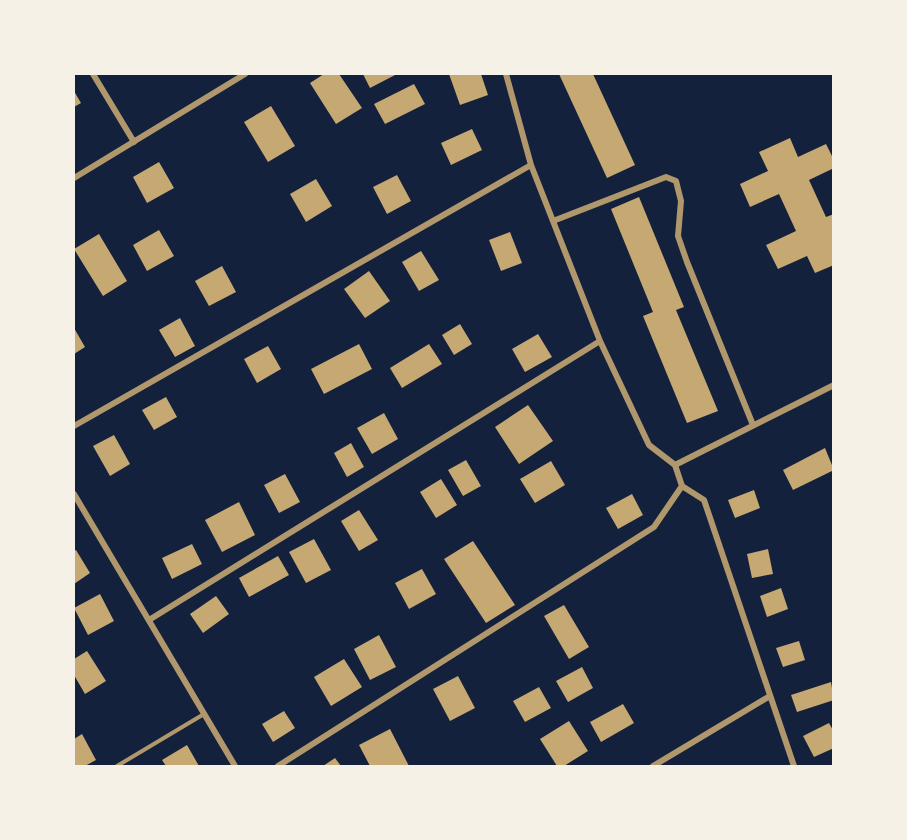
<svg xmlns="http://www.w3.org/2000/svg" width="907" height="840" font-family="Barlow,sans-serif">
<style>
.building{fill:#c6a872}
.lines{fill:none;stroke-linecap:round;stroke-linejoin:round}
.service{stroke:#b1986c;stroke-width:4}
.minor{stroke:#b1986c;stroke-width:6}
</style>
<rect width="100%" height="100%" fill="#14213d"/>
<!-- building -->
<path class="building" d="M 324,74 L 339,74 L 362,108 L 336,124 L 310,83 Z
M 363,74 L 397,74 L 370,88 Z
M 449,74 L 481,74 L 488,95 L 460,105 Z
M 559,74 L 593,74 L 635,165 L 607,178 Z
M 414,84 L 425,104 L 385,124 L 374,104 Z
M 74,91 L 81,103 L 74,107 Z
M 271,106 L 295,146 L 268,162 L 244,122 Z
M 472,129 L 482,150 L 451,165 L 441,143 Z
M 790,138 L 798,157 L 826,144 L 834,160 L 834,168 L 809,180 L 826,217 L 834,214 L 834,265 L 815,273 L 807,256 L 778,269 L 766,245 L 796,231 L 779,194 L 750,207 L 740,184 L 768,171 L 759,152 Z
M 159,162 L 174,188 L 147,203 L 133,177 Z
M 397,175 L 411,201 L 387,214 L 373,187 Z
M 316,179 L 332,206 L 306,222 L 290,194 Z
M 639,197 L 684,307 L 676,310 L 718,411 L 687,423 L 643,316 L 653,312 L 611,209 Z
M 159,230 L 174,256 L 147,271 L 133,245 Z
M 510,232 L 522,263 L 501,271 L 489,240 Z
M 99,234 L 127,281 L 103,296 L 74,249 Z
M 421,251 L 439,280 L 419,291 L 402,262 Z
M 222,266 L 236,292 L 209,306 L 195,281 Z
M 369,271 L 390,301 L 365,318 L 344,289 Z
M 180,318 L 195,346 L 175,357 L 159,330 Z
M 460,324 L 472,344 L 454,355 L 442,335 Z
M 74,328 L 85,347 L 74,354 Z
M 538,334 L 552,357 L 525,372 L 512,349 Z
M 359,344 L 372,369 L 324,394 L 311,369 Z
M 429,344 L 442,364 L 402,388 L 390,368 Z
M 268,346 L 281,369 L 257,383 L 244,359 Z
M 166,397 L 177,417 L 154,430 L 142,410 Z
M 528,405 L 553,441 L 519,464 L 495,427 Z
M 384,413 L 398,439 L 372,454 L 357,428 Z
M 114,435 L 130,464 L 110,476 L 93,446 Z
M 351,443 L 364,467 L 347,477 L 334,453 Z
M 825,448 L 834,470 L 793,490 L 783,470 Z
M 466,460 L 481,486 L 463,496 L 448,470 Z
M 551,461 L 565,485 L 535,503 L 520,479 Z
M 285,474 L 300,502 L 279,513 L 264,485 Z
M 441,479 L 457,505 L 436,518 L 420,492 Z
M 754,490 L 760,508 L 735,518 L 728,500 Z
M 632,494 L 643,515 L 618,529 L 606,508 Z
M 239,502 L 255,535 L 222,552 L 205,520 Z
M 359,510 L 378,540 L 359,551 L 341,521 Z
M 314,539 L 331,570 L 306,583 L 289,552 Z
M 473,541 L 515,605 L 486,623 L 444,559 Z
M 192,544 L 202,564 L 172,579 L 162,558 Z
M 768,549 L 773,574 L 752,578 L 747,554 Z
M 76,550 L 90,573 L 74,584 L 74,551 Z
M 278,556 L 289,575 L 249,597 L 239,578 Z
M 422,569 L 436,594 L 409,609 L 395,583 Z
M 781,588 L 788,609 L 767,617 L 760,596 Z
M 100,594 L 114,621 L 88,635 L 74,608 Z
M 216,596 L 229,614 L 203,633 L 190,614 Z
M 564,605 L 589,647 L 569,659 L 544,616 Z
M 379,635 L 396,667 L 370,680 L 354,649 Z
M 799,641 L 805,660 L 783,667 L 776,648 Z
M 87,651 L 106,681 L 85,694 L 74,675 L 74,659 Z
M 344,659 L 362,687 L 331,706 L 314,677 Z
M 582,667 L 593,688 L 568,702 L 556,681 Z
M 458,676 L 475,708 L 450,721 L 433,689 Z
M 831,682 L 834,700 L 797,712 L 791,695 Z
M 539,687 L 551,708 L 525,722 L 513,701 Z
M 623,704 L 634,723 L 601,742 L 590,722 Z
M 284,711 L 295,728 L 273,742 L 262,724 Z
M 569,721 L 588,751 L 564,766 L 557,766 L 540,739 Z
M 829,723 L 834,732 L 834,748 L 814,757 L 803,736 Z
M 390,729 L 409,766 L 370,766 L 359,745 Z
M 82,734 L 96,760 L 85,766 L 74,766 L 74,739 Z
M 187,745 L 199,766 L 166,766 L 162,760 Z
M 335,758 L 341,766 L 323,766 Z"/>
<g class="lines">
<!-- service -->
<path class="service" d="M 117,766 L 204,714"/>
<!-- minor -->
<path class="minor" d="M 93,74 L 134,142
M 506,74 L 531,165 L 600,341 L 649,445 L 675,465 L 682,486 L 704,500 L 794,766
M 74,178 L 245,74
M 553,221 L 666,177 L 676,181 L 681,201 L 678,236 L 687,262 L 753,425
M 74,426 L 531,165
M 675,465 L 834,385
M 74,494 L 235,766
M 149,620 L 600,341
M 278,766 L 654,527 L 682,486
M 653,766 L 770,696"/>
</g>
<!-- border -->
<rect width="907" height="840" fill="none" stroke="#f6f1e7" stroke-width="150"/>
</svg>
